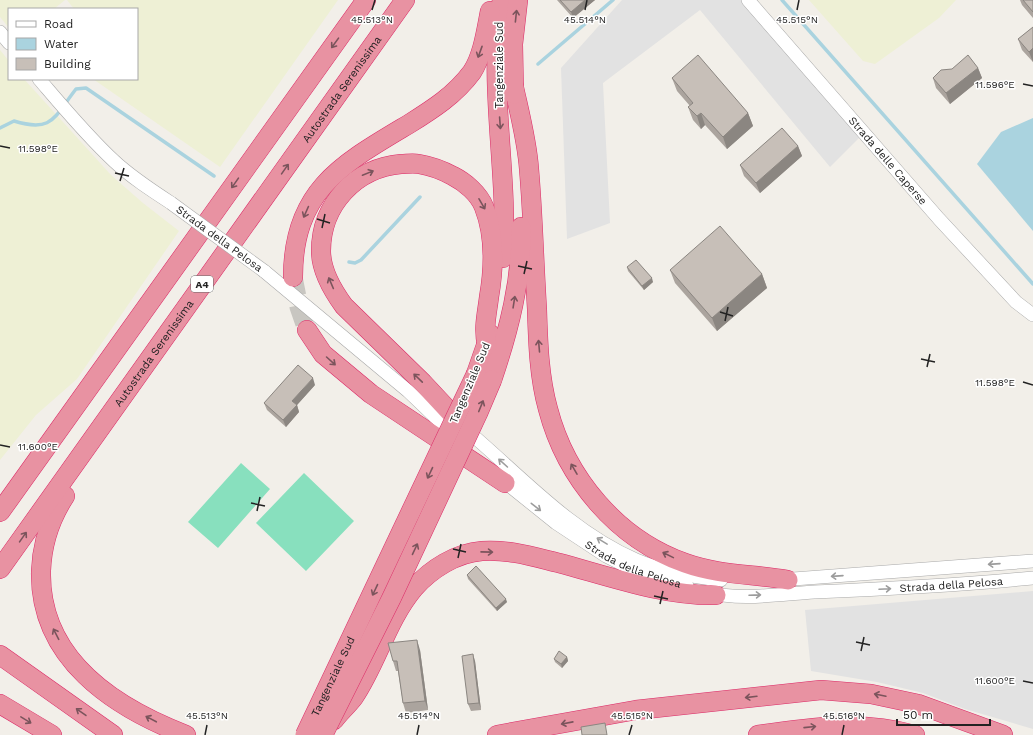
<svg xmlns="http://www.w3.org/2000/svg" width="1033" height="735" font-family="'Work Sans',sans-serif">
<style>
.farmland{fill:#eef0d5}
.pitch{fill:#88e0be}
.parking{fill:#e2e2e2}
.water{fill:#aad3df}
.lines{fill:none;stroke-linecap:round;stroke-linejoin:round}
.stream{stroke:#aad3df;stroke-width:3.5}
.highway-tunnel{stroke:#c8c6c1;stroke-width:19;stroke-dasharray:19 10;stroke-linecap:butt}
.minor-casing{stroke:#a9a9a9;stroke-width:14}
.highway-casing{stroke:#dc2a67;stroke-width:20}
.minor{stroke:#fff;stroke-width:13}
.highway{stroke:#e892a2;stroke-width:19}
.minor-bridge-casing{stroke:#a9a9a9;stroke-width:14;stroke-linecap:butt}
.highway-bridge-casing{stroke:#dc2a67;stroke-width:20;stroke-linecap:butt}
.minor-bridge{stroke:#fff;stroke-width:13}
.highway-bridge{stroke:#e892a2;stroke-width:19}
.wall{fill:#aba49e}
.shaded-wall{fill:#8b8681}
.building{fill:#c7bfb8;stroke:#8b8681}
.oneway{stroke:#7b545c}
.oneway2{stroke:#9c9c9c}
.ticks{fill:none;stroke:#222;stroke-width:1.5}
.labels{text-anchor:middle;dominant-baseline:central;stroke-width:3;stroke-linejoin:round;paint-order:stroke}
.shield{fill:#fff;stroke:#646464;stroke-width:1}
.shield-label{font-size:10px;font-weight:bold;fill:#222}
.street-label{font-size:11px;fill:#222;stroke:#fff}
.ticks-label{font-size:10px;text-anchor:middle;fill:#222;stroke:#fff;stroke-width:3;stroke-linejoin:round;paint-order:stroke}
</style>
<rect width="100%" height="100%" fill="#f2efe9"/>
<!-- farmland -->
<path class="farmland" d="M 0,0 L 65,0 L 54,9 L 9,9 L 9,28 L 0,17 Z
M 67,0 L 338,0 L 220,167 L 93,79 L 137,79 L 137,9 L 74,9 Z
M 809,0 L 956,0 L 939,18 L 875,64 L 863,61 Z
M 0,50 L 9,61 L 9,79 L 24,79 L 111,175 L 143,203 L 179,231 L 77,379 L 36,415 L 0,460 Z"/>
<!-- pitch -->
<path class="pitch" d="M 241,463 L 270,489 L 218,548 L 188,522 Z
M 304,473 L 354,521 L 306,571 L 256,523 Z"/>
<!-- parking -->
<path class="parking" d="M 622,0 L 748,0 L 865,132 L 830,167 L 700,10 L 603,83 L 610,223 L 567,239 L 561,68 Z
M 1033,591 L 1033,729 L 965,709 L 923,693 L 877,682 L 811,671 L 805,610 Z"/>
<!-- water -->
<path class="water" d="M 1033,118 L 1033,231 L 977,164 L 1001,132 Z"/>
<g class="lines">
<!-- stream -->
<path class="stream" d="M 782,0 L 1033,284
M 538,64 L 613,0
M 0,128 L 14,121 C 53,133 54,117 76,89 L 86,88 L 214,176
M 349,262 L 355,263 L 361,260 L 420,197"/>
<!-- highway-tunnel -->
<path class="highway-tunnel" d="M 293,277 L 299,307 L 307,330"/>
<!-- minor casing -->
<g class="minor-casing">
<g id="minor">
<path id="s1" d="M 748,0 L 939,219 L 1016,302 L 1033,315"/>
<path d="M 0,32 L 9,43"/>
<path d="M 39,79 C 63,107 87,136 114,161 C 131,177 151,190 171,203"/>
<path d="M 264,271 L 408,391 L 455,436"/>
<path d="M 463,427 C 518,473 569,531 636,560 C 662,571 692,577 721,580"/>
<path id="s2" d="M 500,478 L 556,523 L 606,556 L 630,568 L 687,586"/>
<path d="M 780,580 L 1033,561"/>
<path id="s3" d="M 708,592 C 739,601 781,594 814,592 C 887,589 960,585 1033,578"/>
</g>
</g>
<!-- highway casing -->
<g class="highway-casing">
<g id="highway">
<path d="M 502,0 C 487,85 509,172 503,258"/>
<path d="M 513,83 C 519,111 527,140 529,169 C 533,215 534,262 537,309 C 538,342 539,377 548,409 C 566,478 617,539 685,563 C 718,575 754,574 788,580"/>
<path d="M 514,94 L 513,44 L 518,0"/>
<path d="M 293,277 C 293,190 342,164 409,124 C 433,109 455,95 472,72 C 483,55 486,31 490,11"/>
<path d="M 307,330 L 323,354 L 371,394 L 505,483"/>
<path d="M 476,374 L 490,334"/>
<path d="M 492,380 C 509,330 522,280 521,227"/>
<path d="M 464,427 L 423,383 L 344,306 C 333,291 321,270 321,251 C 321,205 355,168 401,164 C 406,164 413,163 419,164 C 431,166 442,170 453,176 C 465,182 479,194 484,207 C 495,235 494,268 489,297 C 487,314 483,328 487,345"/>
<path d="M 65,496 C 50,519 42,543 41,571 C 39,658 113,707 186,735"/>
<path d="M 0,512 L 366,0"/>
<path id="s4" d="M 0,569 L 405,0"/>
<path d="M 0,655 L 113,735"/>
<path d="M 0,704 L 52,735"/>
<path d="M 334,720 C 340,712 348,705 354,697 C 377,663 387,620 414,588 C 431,569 456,553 482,551 C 508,549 534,557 559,563 C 611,577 663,596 716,595"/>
<path d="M 497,735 L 636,710 L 821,690 L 871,694 L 918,704 L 1003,735"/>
<path d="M 758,735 C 810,727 862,720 915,735"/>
</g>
</g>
<!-- minor -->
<use href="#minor" class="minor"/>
<!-- highway -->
<use href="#highway" class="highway"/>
<!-- minor-bridge casing -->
<g class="minor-bridge-casing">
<g id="minor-bridge">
<path id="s5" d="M 171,203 L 264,271"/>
</g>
</g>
<!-- highway-bridge casing -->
<g class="highway-bridge-casing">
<g id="highway-bridge">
<path id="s6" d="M 305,735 L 476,374"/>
<path d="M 323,735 L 392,597 L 478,413 L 492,380"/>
</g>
</g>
<!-- minor-bridge -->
<use href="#minor-bridge" class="minor-bridge"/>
<!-- highway-bridge -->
<use href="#highway-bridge" class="highway-bridge"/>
</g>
<!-- wall -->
<path class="wall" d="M 557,0 L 595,0 L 573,18 Z
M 1020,0 L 1033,0 L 1033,18 L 1022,5 Z
M 1033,27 L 1033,62 L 1022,50 L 1018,39 Z
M 978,68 L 982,78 L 950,104 L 936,88 L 933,78 Z
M 672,78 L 748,113 L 753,126 L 727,149 L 705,125 L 701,129 L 693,120 L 688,107 L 690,106 L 677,91 Z
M 798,146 L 802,156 L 760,193 L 744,176 L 740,165 Z
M 627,267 L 653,282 L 644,290 L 628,271 Z
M 670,270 L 762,274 L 767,288 L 717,331 L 675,283 Z
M 315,385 L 297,405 L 299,412 L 286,427 L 267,410 L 264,403 Z
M 467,575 L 507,602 L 497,611 L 468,579 Z
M 420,650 L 428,710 L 406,713 L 403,703 L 398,671 L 396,671 L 393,661 Z
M 567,657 L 568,661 L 562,668 L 555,662 L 554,659 Z
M 475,661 L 481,710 L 471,711 L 468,704 Z"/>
<!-- shaded-wall -->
<path class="shaded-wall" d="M 585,0 L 595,0 L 573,18 L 571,12 Z
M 1033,48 L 1033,62 L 1029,52 Z
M 978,68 L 982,78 L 950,104 L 946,93 Z
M 701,113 L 705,125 L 701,129 L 697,116 Z
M 748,113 L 753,126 L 727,149 L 723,137 Z
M 798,146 L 802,156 L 760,193 L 756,183 Z
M 762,274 L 767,288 L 717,331 L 712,318 Z
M 652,278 L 653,282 L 644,290 L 642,286 Z
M 313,378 L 315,385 L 297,405 L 299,412 L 286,427 L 283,420 L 292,401 Z
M 506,599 L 507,602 L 497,611 L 496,608 Z
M 417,640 L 420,650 L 428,710 L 425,701 Z
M 473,654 L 475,661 L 481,710 L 479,703 Z
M 567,657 L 568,661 L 562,668 L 561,664 Z"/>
<!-- building -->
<path class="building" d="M 560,0 L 585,0 L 571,12 Z
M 1023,0 L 1033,0 L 1033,12 Z
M 1033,27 L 1033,48 L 1029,52 L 1018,39 Z
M 698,55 L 748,113 L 723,137 L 701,113 L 697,116 L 688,107 L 693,103 L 672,78 Z
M 968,55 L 978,68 L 946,93 L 933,78 L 941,70 L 952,69 Z
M 782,128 L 798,146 L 756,183 L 740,165 Z
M 720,226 L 762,274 L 712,318 L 670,270 Z
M 636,260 L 652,278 L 642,286 L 627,267 Z
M 298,365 L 313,378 L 292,401 L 297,405 L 283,420 L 264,403 Z
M 476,566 L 506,599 L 496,608 L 467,575 Z
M 417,640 L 425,701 L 403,703 L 397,661 L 393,661 L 388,643 Z
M 559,651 L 567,657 L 561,664 L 554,659 Z
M 473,654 L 479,703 L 468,704 L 462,656 Z
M 605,723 L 607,735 L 582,735 L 581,727 Z"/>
<!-- one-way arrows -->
<defs><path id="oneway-shaft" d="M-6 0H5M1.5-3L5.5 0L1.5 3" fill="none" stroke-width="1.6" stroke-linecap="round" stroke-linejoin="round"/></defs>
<g class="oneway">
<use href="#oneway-shaft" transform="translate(516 16) rotate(-84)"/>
<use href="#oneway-shaft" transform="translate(335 43) rotate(126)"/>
<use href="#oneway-shaft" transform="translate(480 52) rotate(110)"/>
<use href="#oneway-shaft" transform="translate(500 123) rotate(86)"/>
<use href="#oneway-shaft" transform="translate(285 169) rotate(-55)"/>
<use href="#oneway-shaft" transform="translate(368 173) rotate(-22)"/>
<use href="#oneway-shaft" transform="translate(235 183) rotate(125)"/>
<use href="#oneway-shaft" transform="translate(482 204) rotate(60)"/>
<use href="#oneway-shaft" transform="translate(306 212) rotate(114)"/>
<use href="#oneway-shaft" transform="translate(331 283) rotate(-113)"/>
<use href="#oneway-shaft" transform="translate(514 302) rotate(-81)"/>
<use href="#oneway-shaft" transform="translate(539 346) rotate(-95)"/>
<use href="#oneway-shaft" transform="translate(331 361) rotate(42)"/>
<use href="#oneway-shaft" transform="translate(418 378) rotate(-136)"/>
<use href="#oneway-shaft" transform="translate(481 406) rotate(-68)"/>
<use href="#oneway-shaft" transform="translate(574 469) rotate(-120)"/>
<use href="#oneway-shaft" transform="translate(430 473) rotate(115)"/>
<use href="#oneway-shaft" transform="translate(23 537) rotate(-55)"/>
<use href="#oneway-shaft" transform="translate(415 549) rotate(-65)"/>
<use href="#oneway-shaft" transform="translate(487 552) rotate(1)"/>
<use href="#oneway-shaft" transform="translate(668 555) rotate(-154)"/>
<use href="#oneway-shaft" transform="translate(375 590) rotate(115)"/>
<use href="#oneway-shaft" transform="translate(56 634) rotate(-117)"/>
<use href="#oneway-shaft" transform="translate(880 695) rotate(-168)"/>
<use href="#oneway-shaft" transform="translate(751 697) rotate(173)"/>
<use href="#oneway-shaft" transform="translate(81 712) rotate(-145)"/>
<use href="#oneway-shaft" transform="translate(151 719) rotate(-152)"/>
<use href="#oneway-shaft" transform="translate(26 720) rotate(31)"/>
<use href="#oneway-shaft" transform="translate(567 723) rotate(169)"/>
<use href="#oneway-shaft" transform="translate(810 727) rotate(-6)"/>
</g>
<g class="oneway2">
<use href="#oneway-shaft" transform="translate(503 463) rotate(-138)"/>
<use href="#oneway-shaft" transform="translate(536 507) rotate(38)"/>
<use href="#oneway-shaft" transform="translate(602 541) rotate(-149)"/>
<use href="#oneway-shaft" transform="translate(994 564) rotate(176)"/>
<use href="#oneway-shaft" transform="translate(837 576) rotate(176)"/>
<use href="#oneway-shaft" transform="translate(885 589) rotate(-3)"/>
<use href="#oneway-shaft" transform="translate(755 595) rotate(-2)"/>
</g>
<!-- ticks -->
<path class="ticks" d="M 372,10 L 375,0M 585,10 L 587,0M 797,10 L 799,0M 1023,84 L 1033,86M 0,146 L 10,148M 115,173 L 129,176M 120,181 L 124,168M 317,219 L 330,223M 322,228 L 325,214M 518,266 L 532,269M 524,274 L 527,261M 720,312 L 733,316M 725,321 L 728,307M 921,359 L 935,362M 927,367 L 930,354M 1023,382 L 1033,385M 0,445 L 10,447M 251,503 L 265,506M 257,511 L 260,497M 453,549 L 466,552M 458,558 L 461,544M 654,596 L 668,599M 660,604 L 663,591M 856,642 L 870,645M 861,651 L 864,637M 1023,681 L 1033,683M 205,735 L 207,725M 417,735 L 419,725M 629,735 L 632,725M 842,735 L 844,725"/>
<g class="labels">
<!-- shield labels -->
<rect class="shield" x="191" y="276" width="22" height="16" rx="3"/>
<g class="shield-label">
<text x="202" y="284">A4</text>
</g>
<!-- street labels -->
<g class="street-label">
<text transform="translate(499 65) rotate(-90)">Tangenziale Sud</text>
<text stroke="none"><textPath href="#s4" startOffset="589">Autostrada Serenissima</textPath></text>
<text stroke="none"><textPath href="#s1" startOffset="213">Strada delle Caperse</textPath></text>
<text stroke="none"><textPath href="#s5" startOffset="60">Strada della Pelosa</textPath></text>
<text stroke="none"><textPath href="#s4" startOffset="265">Autostrada Serenissima</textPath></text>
<text transform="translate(470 383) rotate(-67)">Tangenziale Sud</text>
<text stroke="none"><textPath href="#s2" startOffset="160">Strada della Pelosa</textPath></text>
<text stroke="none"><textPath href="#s3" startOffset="244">Strada della Pelosa</textPath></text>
<text stroke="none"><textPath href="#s6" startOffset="65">Tangenziale Sud</textPath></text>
</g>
</g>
<g class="ticks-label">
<text x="372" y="23">45.513°N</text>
<text x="585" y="23">45.514°N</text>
<text x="797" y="23">45.515°N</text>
<text x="995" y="88">11.596°E</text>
<text x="38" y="152">11.598°E</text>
<text x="995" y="386">11.598°E</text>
<text x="38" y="450">11.600°E</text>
<text x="995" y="684">11.600°E</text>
<text x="207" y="719">45.513°N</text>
<text x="419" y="719">45.514°N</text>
<text x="632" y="719">45.515°N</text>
<text x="844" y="719">45.516°N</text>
</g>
<!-- legend -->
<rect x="8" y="8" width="130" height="72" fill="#ffffff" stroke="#a7a7a7"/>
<rect x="16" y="21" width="20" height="6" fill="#ffffff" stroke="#a7a7a7"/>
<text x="44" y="28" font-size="12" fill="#222222">Road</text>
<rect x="16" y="38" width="20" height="12" fill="#aad3df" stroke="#a7a7a7"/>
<text x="44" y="48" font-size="12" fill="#222222">Water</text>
<rect x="16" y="58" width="20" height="12" fill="#c7bfb8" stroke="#a7a7a7"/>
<text x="44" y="68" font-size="12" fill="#222222">Building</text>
<!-- scale -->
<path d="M897 719v6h93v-6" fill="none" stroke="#222222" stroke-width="2"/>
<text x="903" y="719" font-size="12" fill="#222222" stroke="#ffffff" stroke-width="3" paint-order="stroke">50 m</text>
</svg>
